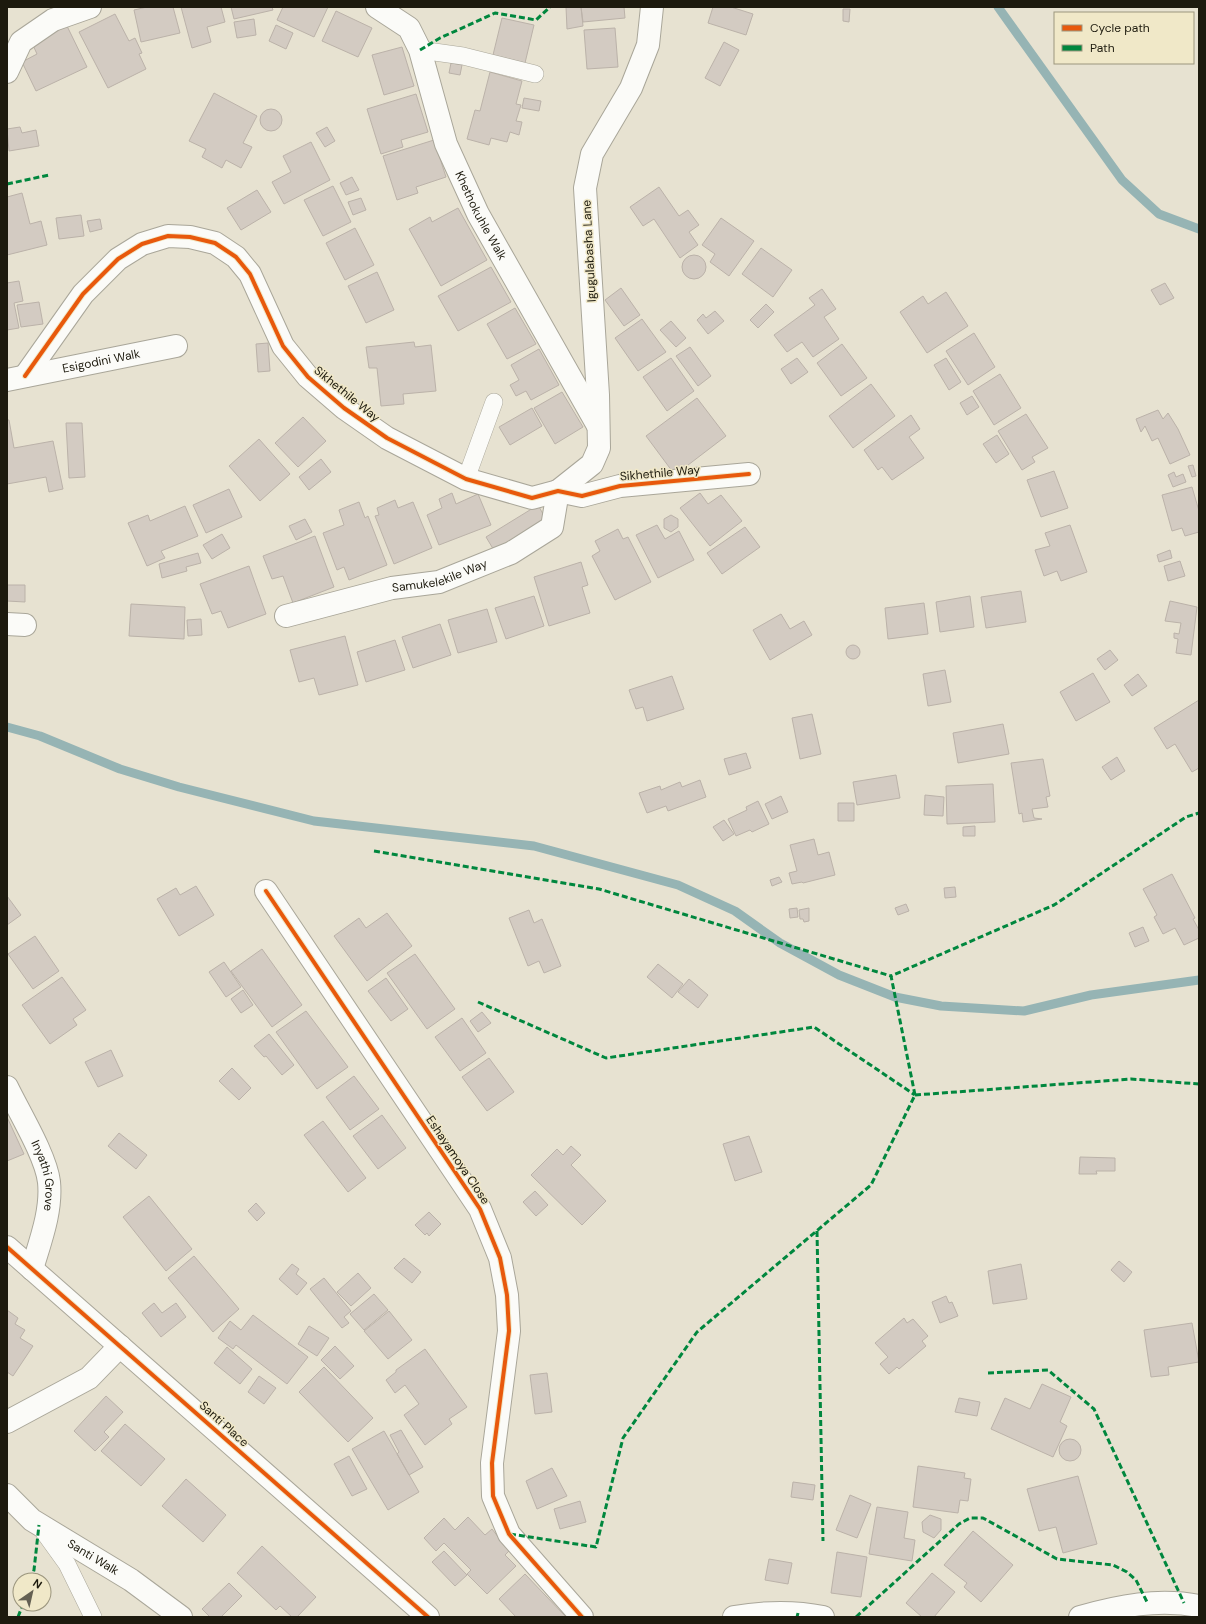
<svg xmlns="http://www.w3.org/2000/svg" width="1206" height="1624" font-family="'DM Sans',sans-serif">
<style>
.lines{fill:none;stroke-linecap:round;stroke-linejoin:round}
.stream{stroke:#96b4b4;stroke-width:9}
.building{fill:#d3cbc2;stroke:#bbb2a9}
.lane-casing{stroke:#a9a699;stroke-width:18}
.street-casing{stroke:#a9a699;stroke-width:24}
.lane{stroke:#fbfbf8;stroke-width:17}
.street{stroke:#fbfbf8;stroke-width:22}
.quiet{stroke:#00873e;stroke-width:3;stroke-dasharray:6 3;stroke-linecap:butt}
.cycleway-casing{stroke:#f0e8c8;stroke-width:6}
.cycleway{stroke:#e8590c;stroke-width:4}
.labels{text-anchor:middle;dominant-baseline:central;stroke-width:3;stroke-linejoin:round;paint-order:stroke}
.street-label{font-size:12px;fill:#1d1a0e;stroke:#f0e8c8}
</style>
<rect width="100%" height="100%" fill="#e7e2d1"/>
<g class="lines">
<!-- stream -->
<path class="stream" d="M 998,7 L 1122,180 L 1159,214 L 1199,229
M 7,727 L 40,736 L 120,769 L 179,787 L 314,821 L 534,846 L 678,885 L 735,911 L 780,943 L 839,975 L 895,997 L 941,1006 L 1024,1011 L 1091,995 L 1199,980"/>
</g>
<!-- building -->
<path class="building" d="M 147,7 L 173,7 L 180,33 L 141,42 L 134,10 Z
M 181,7 L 221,7 L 225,22 L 207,27 L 211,42 L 192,48 Z
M 231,7 L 272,7 L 273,10 L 234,19 Z
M 283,7 L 328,7 L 314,37 L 277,20 Z
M 566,7 L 581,7 L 583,26 L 567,29 Z
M 581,7 L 624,7 L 625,18 L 583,22 Z
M 713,7 L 731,7 L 753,14 L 746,35 L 708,23 Z
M 843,9 L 850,9 L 849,22 L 843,21 Z
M 336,11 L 372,28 L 358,57 L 322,41 Z
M 115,14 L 129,41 L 135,38 L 142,53 L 139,54 L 146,69 L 108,88 L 79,32 Z
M 502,18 L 534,25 L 525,63 L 493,55 Z
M 254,19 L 256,35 L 237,38 L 234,22 Z
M 276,25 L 293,33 L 286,49 L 269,41 Z
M 67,26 L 87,67 L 36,91 L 22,62 L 37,54 L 32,43 Z
M 615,28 L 618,67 L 587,69 L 584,30 Z
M 724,42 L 739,50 L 720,86 L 705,78 Z
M 402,47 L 414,86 L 384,95 L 372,55 Z
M 451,63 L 462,65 L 460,75 L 449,73 Z
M 490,72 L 522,81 L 516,104 L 521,105 L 516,121 L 522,122 L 519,135 L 510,132 L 507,142 L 491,138 L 489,145 L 467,139 L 475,110 L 480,111 Z
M 214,93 L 257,116 L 243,143 L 252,147 L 241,168 L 226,160 L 222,168 L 202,157 L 206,149 L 189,141 Z
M 416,94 L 428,132 L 401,140 L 403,147 L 381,154 L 367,109 Z
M 524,98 L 541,101 L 539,111 L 522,108 Z
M260 120a11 11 0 1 1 22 0a11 11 0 1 1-22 0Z
M 20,127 L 22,133 L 36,130 L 39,146 L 9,151 L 7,129 Z
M 327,127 L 335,141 L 325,147 L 316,133 Z
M 434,140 L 446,177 L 416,187 L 418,193 L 397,200 L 383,156 Z
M 311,142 L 330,180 L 284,204 L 272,182 L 291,172 L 283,156 Z
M 352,177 L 359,190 L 346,195 L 340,183 Z
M 333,186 L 351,222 L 323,236 L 304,200 Z
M 659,187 L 679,216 L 688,210 L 699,225 L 689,232 L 698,245 L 680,258 L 654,219 L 643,226 L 630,207 Z
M 257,190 L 271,212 L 241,230 L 227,208 Z
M 22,193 L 30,224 L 41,221 L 47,245 L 7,255 L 7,197 Z
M 361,198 L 366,210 L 353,215 L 348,202 Z
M 458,208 L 487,260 L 441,286 L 409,229 L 430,217 L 432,222 Z
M 81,215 L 84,236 L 59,239 L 56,218 Z
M 721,218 L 754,241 L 729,276 L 710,262 L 715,254 L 702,245 Z
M 100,219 L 102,229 L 90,232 L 87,221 Z
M 355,228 L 374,265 L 345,280 L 326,243 Z
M 761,248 L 792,270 L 773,297 L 742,274 Z
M682 267a12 12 0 1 1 24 0a12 12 0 1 1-24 0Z
M 491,267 L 511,302 L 458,331 L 438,296 Z
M 377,272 L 394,310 L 366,323 L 348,286 Z
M 19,281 L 23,301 L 14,303 L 19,328 L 7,330 L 7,283 Z
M 1165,283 L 1174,298 L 1160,305 L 1151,290 Z
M 621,288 L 640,315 L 624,326 L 605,300 Z
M 822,289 L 836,309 L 824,317 L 839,339 L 813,357 L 802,342 L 787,352 L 774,335 L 815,305 L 809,298 Z
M 946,292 L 968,326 L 927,353 L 900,312 L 923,296 L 928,304 Z
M 39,302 L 43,324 L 21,327 L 17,305 Z
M 766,304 L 774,312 L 758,328 L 750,320 Z
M 515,308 L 536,344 L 507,359 L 487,324 Z
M 715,311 L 724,321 L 708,334 L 697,320 L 703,314 L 706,318 Z
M 642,319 L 666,352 L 638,371 L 615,338 Z
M 671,321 L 686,338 L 676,347 L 660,330 Z
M 974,333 L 995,367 L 968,385 L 946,351 Z
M 414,342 L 415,347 L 431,345 L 436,391 L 403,394 L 404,404 L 381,406 L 377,368 L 369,368 L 366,347 Z
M 268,343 L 270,371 L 258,372 L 256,344 Z
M 842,344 L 867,378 L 841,396 L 817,363 Z
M 690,347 L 711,376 L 698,386 L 676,356 Z
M 539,349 L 559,385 L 531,400 L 526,391 L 516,396 L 510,385 L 519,380 L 511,365 Z
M 671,358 L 694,391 L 667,411 L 643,377 Z
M 797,358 L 808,372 L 791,384 L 781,369 Z
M 946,358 L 961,382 L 949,390 L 934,365 Z
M 1000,374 L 1021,408 L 994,425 L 973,391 Z
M 871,384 L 895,416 L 853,448 L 829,416 Z
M 562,392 L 583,427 L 555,444 L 534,408 Z
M 972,396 L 979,407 L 967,415 L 960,403 Z
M 697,398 L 726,436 L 675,475 L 646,436 Z
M 532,408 L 542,426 L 510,445 L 499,427 Z
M 1158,410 L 1163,419 L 1168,413 L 1178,429 L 1190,455 L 1170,464 L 1158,438 L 1152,441 L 1145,426 L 1141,432 L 1136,419 Z
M 1026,414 L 1048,448 L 1032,457 L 1035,462 L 1022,470 L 998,431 Z
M 911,415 L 920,429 L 909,437 L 924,458 L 892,480 L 882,467 L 878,470 L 864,450 Z
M 303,417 L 326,441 L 298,467 L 275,443 Z
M 7,420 L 9,420 L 14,448 L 53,441 L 63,489 L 49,492 L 46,477 L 7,484 Z
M 66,423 L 82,423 L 85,477 L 69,478 Z
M 997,435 L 1009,454 L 996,463 L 983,444 Z
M 259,439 L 290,474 L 260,501 L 229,466 Z
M 321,459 L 331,472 L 309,490 L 299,477 Z
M 1193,465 L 1196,476 L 1192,477 L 1188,466 Z
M 1054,471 L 1068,508 L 1041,517 L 1027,480 Z
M 1174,472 L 1176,477 L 1183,474 L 1186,482 L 1173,487 L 1168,475 Z
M 1192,487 L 1199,511 L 1199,532 L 1185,536 L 1182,528 L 1172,531 L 1162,495 Z
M 229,489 L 242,517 L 206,533 L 193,505 Z
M 452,493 L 456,504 L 478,494 L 491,525 L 439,545 L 427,515 L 442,508 L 439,499 Z
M 700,493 L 708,504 L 721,495 L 742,521 L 710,546 L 680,508 Z
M 395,500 L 398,508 L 413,502 L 432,548 L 394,564 L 375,516 L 379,515 L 377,508 Z
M 359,502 L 365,518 L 368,516 L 387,565 L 349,580 L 344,567 L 337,570 L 323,533 L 344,525 L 339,510 Z
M 538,505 L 547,521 L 495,552 L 486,537 Z
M 185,506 L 198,536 L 161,551 L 165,558 L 147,566 L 128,523 L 148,515 L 150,521 Z
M 671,515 L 678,519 L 678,527 L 671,532 L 664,528 L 664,519 Z
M 305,519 L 312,532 L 296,540 L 289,526 Z
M 657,525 L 665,539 L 679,531 L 694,560 L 658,578 L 636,535 Z
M 1070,525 L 1087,572 L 1061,581 L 1057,571 L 1044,576 L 1035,550 L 1050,546 L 1045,533 Z
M 745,527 L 760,547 L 722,574 L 707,553 Z
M 618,529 L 623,539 L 628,537 L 651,582 L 615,600 L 592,556 L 600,551 L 595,541 Z
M 222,534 L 230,548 L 212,559 L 203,545 Z
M 315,536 L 334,587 L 293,603 L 283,576 L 272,579 L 263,556 Z
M 1170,550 L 1172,558 L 1159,562 L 1157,555 Z
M 198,553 L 201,563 L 186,567 L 187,571 L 162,578 L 159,564 Z
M 1180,561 L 1185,576 L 1168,581 L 1164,566 Z
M 581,562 L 588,585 L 582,587 L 590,613 L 549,626 L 534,577 Z
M 249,566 L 266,614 L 228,628 L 221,611 L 212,614 L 200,584 Z
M 7,585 L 25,585 L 25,602 L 7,601 Z
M 1021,591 L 1026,622 L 986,628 L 981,597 Z
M 534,596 L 544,626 L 506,639 L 495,608 Z
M 970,596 L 974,627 L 940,632 L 936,602 Z
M 1170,601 L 1197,607 L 1191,655 L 1176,653 L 1178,639 L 1174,638 L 1174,633 L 1179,634 L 1181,623 L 1165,621 Z
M 924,603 L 928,634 L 888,639 L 885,608 Z
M 131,604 L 185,607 L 184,639 L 129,636 Z
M 487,609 L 497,642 L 458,653 L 448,620 Z
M 781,614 L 790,629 L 804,621 L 812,635 L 770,660 L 753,630 Z
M 201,619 L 202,635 L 188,636 L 187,620 Z
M 440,624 L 451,655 L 413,668 L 402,637 Z
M 345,636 L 358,685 L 319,695 L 314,678 L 299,682 L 290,650 Z
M 395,640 L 405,670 L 366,682 L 357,652 Z
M846 652a7 7 0 1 1 14 0a7 7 0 1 1-14 0Z
M 1110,650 L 1118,660 L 1105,670 L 1097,659 Z
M 945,670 L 951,702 L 928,706 L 923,674 Z
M 1093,673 L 1110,702 L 1076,721 L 1060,692 Z
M 1138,674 L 1147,686 L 1132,696 L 1124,685 Z
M 672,676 L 684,709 L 647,721 L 643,707 L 636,709 L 629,690 Z
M 1199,700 L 1199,768 L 1192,772 L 1175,744 L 1167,749 L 1154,728 Z
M 812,714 L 821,754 L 800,759 L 792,718 Z
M 1003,724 L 1009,754 L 958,763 L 953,733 Z
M 746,753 L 751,768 L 729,775 L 724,759 Z
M 1117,757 L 1125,771 L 1111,780 L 1102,767 Z
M 1043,759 L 1050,796 L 1046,797 L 1048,807 L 1032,809 L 1034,818 L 1042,819 L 1023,822 L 1022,813 L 1019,814 L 1011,763 Z
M 896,775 L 900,798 L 857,805 L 853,782 Z
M 700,780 L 706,797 L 668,811 L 666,806 L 647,813 L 639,793 L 660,786 L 661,790 L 680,782 L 682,787 Z
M 993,784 L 995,822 L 947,824 L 946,786 Z
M 925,795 L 944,797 L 943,816 L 924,815 Z
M 781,796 L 788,812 L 772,819 L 765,804 Z
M 758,801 L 769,824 L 752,832 L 750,830 L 736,836 L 728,819 L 747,810 L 746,807 Z
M 838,803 L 854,803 L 854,821 L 838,821 Z
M 724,820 L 734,834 L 723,841 L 713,827 Z
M 975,826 L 975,836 L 963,836 L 963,827 Z
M 814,839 L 818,855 L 829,852 L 835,875 L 803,883 L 802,882 L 792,884 L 789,873 L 797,871 L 790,845 Z
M 1172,874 L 1195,918 L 1193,919 L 1199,930 L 1199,938 L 1184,945 L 1175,928 L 1163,934 L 1154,917 L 1157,915 L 1143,889 Z
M 779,877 L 782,882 L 772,886 L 770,880 Z
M 196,886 L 214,915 L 179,936 L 157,899 L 176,888 L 180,895 Z
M 955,887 L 956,897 L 945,898 L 944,888 Z
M 7,896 L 21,915 L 7,925 Z
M 906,904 L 909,911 L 898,915 L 895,908 Z
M 797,908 L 798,917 L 790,918 L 789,909 Z
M 809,908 L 809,921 L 804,922 L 803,919 L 800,919 L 799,910 Z
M 529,910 L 534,923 L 542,919 L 561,966 L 544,973 L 539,961 L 528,966 L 509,918 Z
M 387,913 L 412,946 L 367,981 L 334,936 L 359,918 L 366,928 Z
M 1143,927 L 1149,941 L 1135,947 L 1129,933 Z
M 35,936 L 59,971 L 33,989 L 8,954 Z
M 262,949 L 302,1005 L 272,1027 L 231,971 Z
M 415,954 L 455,1009 L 427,1029 L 387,973 Z
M 224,962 L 241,987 L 226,997 L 209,972 Z
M 658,964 L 683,984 L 672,998 L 647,977 Z
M 62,977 L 86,1010 L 73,1019 L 77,1025 L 50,1044 L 22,1005 Z
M 386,978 L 408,1009 L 391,1021 L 368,991 Z
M 689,979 L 708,995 L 698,1008 L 678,992 Z
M 243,990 L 253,1005 L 241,1013 L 231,999 Z
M 306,1011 L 348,1067 L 317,1089 L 276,1032 Z
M 482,1012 L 491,1023 L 478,1032 L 470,1021 Z
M 462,1018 L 486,1053 L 460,1071 L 435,1037 Z
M 269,1034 L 294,1065 L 282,1075 L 266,1056 L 264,1057 L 254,1046 Z
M 111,1050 L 123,1076 L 98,1087 L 85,1062 Z
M 489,1058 L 514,1092 L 487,1111 L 462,1077 Z
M 232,1068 L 251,1088 L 239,1100 L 219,1081 Z
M 354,1076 L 379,1109 L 350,1130 L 326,1097 Z
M 382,1115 L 406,1148 L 378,1169 L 353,1136 Z
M 7,1117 L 24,1154 L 7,1161 Z
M 323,1121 L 366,1178 L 348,1192 L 304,1135 Z
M 119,1133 L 147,1155 L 136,1169 L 108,1146 Z
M 749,1136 L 762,1172 L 735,1181 L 723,1144 Z
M 571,1146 L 581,1155 L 571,1165 L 606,1201 L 582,1225 L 531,1175 L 557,1149 L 563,1155 Z
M 1080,1157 L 1115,1158 L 1115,1171 L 1096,1171 L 1097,1174 L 1079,1174 Z
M 535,1191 L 548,1205 L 536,1216 L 523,1202 Z
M 149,1196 L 192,1249 L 166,1271 L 123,1217 Z
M 256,1203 L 265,1213 L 257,1221 L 248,1211 Z
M 429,1212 L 441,1224 L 429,1236 L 427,1233 L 425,1235 L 415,1225 Z
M 194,1256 L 239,1309 L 213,1332 L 168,1278 Z
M 404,1258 L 421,1272 L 412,1283 L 394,1268 Z
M 1119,1261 L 1132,1272 L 1124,1282 L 1111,1270 Z
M 292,1264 L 299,1269 L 296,1274 L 307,1283 L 297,1295 L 279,1279 Z
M 1021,1264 L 1027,1299 L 993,1304 L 988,1271 Z
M 358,1273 L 371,1288 L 351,1306 L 337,1292 Z
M 324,1278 L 351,1311 L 344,1317 L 349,1323 L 342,1328 L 310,1289 Z
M 374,1294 L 388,1310 L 364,1330 L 350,1314 Z
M 946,1296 L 949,1303 L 952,1302 L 958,1316 L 940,1323 L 932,1302 Z
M 154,1303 L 162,1313 L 176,1303 L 186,1317 L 161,1337 L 142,1313 Z
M 7,1310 L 18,1318 L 15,1324 L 25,1330 L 20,1338 L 33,1346 L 13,1376 L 7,1372 Z
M 389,1311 L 412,1340 L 388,1359 L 364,1331 Z
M 253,1315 L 308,1357 L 287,1384 L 236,1345 L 233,1349 L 218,1338 L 230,1321 L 241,1330 Z
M 904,1318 L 907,1323 L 913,1319 L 928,1336 L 922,1341 L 926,1346 L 899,1369 L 897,1367 L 889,1374 L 880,1364 L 888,1357 L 875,1343 Z
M 1192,1323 L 1199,1362 L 1168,1367 L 1169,1375 L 1151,1377 L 1144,1330 Z
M 309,1326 L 329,1338 L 317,1356 L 298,1344 Z
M 335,1346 L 354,1366 L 340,1379 L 321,1360 Z
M 227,1347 L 252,1369 L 240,1384 L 214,1363 Z
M 425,1349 L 467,1407 L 449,1419 L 452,1424 L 425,1445 L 404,1415 L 419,1404 L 405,1385 L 395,1393 L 386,1380 L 396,1372 L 396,1370 Z
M 324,1367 L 373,1418 L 348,1442 L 299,1392 Z
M 547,1373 L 552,1412 L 535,1414 L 530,1375 Z
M 259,1376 L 276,1388 L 264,1404 L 248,1392 Z
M 1042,1384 L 1071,1397 L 1060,1422 L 1067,1426 L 1053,1457 L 991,1429 L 1005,1398 L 1030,1409 Z
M 106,1396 L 123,1412 L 104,1432 L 109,1437 L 95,1451 L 74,1431 Z
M 959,1398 L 980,1402 L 977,1416 L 955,1412 Z
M 125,1424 L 165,1459 L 141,1486 L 101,1451 Z
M 401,1430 L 423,1467 L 409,1475 L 397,1454 L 399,1452 L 390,1435 Z
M 384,1431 L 419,1492 L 388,1510 L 352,1449 Z
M1059 1450a11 11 0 1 1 22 0a11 11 0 1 1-22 0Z
M 349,1456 L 367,1489 L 352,1496 L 334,1464 Z
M 918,1466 L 965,1473 L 964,1478 L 971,1479 L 968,1501 L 960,1500 L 958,1513 L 913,1507 Z
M 552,1468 L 567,1496 L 537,1509 L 526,1481 Z
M 1078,1476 L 1097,1544 L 1063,1553 L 1056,1527 L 1039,1531 L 1027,1489 Z
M 186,1479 L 226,1515 L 203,1542 L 162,1506 Z
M 793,1482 L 815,1485 L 813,1500 L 791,1497 Z
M 850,1495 L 871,1504 L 857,1538 L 836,1530 Z
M 580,1501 L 586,1522 L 560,1529 L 554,1509 Z
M 877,1507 L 908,1512 L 904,1538 L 915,1540 L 912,1561 L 869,1554 Z
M 930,1515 L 941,1519 L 941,1530 L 934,1538 L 923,1532 L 922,1522 Z
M 468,1517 L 485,1535 L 492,1529 L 509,1551 L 505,1555 L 516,1566 L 487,1594 L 467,1574 L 471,1570 L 444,1543 L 436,1551 L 424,1538 L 444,1518 L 455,1530 Z
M 973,1531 L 1013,1565 L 981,1602 L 964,1587 L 967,1583 L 944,1565 Z
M 262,1546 L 316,1597 L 297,1617 L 292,1617 L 280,1606 L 276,1610 L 237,1573 Z
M 444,1551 L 467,1575 L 455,1586 L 432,1562 Z
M 837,1552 L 867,1557 L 861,1597 L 831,1593 Z
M 769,1559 L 792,1563 L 788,1584 L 765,1580 Z
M 932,1573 L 955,1592 L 934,1617 L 922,1617 L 906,1603 Z
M 525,1574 L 566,1617 L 516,1617 L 499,1599 Z
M 229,1583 L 242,1596 L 221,1617 L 210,1617 L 202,1609 Z"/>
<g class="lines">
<!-- lane casing -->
<g class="lane-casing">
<path id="lane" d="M 420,50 L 463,56 L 535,74
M 466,479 L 494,402
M 41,1528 L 67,1564 L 93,1617"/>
</g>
<!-- street casing -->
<g class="street-casing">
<g id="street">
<path id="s1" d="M 377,7 L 409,28 L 420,50 L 446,144 L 478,214 L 597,424"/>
<path d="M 7,72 L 21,42 L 53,20 L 90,7"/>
<path d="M 25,376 L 83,294 L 118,259 L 142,244 L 168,236 L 190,237 L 215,243 L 236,257 L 250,274 L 283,346 L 308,377 L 344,408 L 387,438 L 466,479 L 532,498 L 558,491 L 582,496 L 620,486 L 749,474"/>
<path id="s2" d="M 7,380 L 176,346"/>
<path d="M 558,491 L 592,464 L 599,448 L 598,395 L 585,188 L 592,154 L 631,88 L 648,45 L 652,7"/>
<path id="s3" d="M 286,616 L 392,588 L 439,582 L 511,553 L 552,527 L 558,491"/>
<path d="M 7,624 L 25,625"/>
<path d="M 266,891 L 480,1209 L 500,1258 L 507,1295 L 509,1331 L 492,1463 L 493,1496 L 509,1534 L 582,1617"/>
<path id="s4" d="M 7,1087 C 19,1112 46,1156 49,1182 C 52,1211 40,1242 32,1269"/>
<path d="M 7,1247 L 428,1617"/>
<path d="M 7,1422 L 89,1378 L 120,1346"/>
<path id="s5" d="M 7,1495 L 32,1520 L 131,1580 L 181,1617"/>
<path d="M 734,1617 C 764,1612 793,1611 823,1617"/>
<path d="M 1080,1617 C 1119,1606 1158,1598 1199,1606"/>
</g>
</g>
<!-- lane -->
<use href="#lane" class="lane"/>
<!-- street -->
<use href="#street" class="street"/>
<!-- quiet -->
<path class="quiet" d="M 420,50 L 440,38 L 495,13 L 536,20 L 550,7
M 7,184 L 49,175
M 374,851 L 599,889 L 891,976
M 478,1002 L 606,1058 L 814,1027 L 915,1095
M 915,1095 L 891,976 L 1054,905 L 1186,817 L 1199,813
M 915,1095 L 1131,1079 L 1199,1084
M 817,1231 L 823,1541
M 988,1373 L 1048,1370 L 1094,1409 L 1184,1603
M 510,1534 L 596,1547 L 623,1438 L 697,1332 L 871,1185 L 915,1095
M 31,1580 L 34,1570 L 39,1525
M 18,1617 L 23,1604
M 797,1617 L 798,1613
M 856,1617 L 959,1524 L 970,1518 L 983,1518 L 1057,1559 L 1113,1565 L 1127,1572 L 1136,1580 L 1147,1602"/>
<!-- cycleway casing -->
<g class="cycleway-casing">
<path id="cycleway" d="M 25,376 L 83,294 L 118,259 L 142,244 L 168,236 L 190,237 L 215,243 L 236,257 L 250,274 L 283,346 L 308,377 L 344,408 L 387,438 L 466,479 L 532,498 L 558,491 L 582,496 L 620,486 L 749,474
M 266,891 L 480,1209 L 500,1258 L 507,1295 L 509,1331 L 492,1463 L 493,1496 L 509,1534 L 582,1617
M 7,1247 L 428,1617"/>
</g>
<!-- cycleway -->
<use href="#cycleway" class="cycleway"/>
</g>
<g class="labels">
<!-- street labels -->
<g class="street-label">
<text stroke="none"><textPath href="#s1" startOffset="240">Khethokuhle Walk</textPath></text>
<text transform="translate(589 251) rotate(-93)">Igugulabasha Lane</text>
<text stroke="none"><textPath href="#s2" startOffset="96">Esigodini Walk</textPath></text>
<text transform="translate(347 394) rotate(39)">Sikhethile Way</text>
<text transform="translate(660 473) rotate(-5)">Sikhethile Way</text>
<text stroke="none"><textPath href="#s3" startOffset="159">Samukelekile Way</textPath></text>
<text transform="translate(458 1160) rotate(56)">Eshayamoya Close</text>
<text stroke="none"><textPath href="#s4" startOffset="97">Inyathi Grove</textPath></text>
<text transform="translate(224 1424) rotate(42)">Santi Place</text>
<text stroke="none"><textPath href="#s5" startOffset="107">Santi Walk</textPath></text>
</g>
</g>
<!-- border -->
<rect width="1206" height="1624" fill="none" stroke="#1d1a0e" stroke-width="16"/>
<!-- legend -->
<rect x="1054" y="12" width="140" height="52" fill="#f0e8c8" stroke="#9c967e"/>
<rect x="1062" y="25" width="20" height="6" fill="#e8590c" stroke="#9c967e"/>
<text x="1090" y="32" font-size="12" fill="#1d1a0e">Cycle path</text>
<rect x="1062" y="45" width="20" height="6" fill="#00873e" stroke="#9c967e"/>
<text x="1090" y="52" font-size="12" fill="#1d1a0e">Path</text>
<!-- north arrow -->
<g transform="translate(32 1592) rotate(34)"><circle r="19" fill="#f0e8c8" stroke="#9c967e"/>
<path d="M0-3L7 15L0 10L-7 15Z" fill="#646052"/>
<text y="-6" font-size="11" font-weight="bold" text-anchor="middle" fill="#1d1a0e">N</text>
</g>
</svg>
